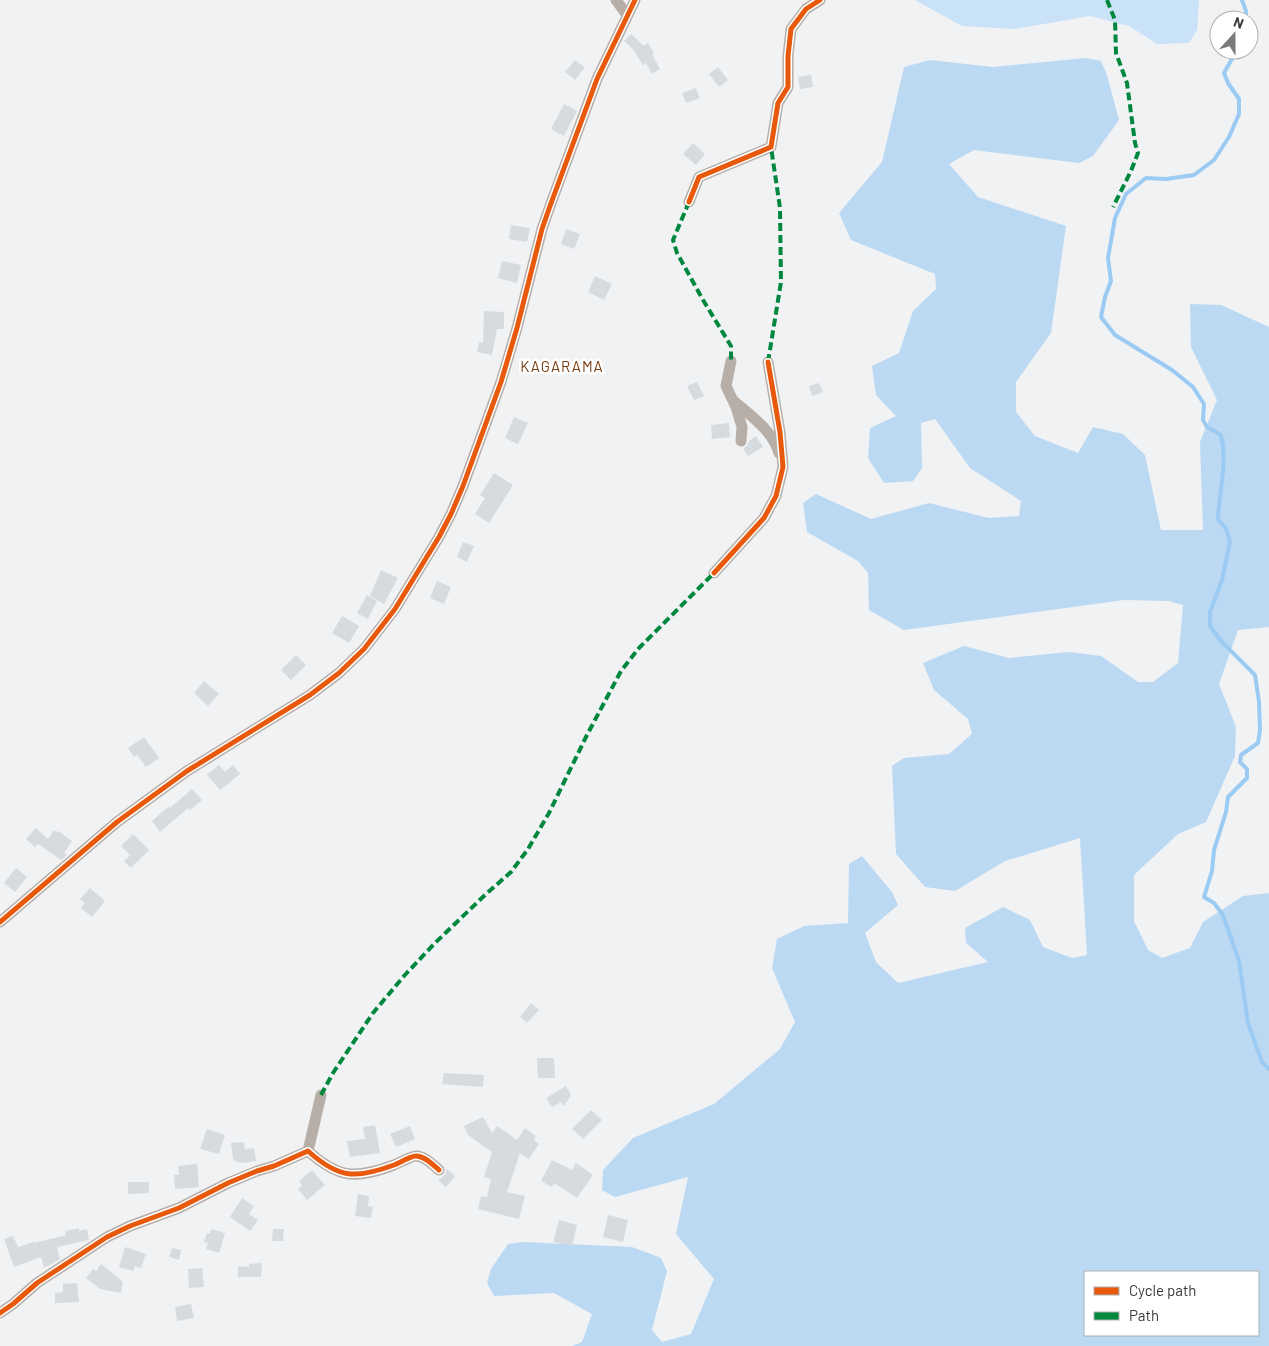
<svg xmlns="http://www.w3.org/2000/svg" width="1269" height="1346" font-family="Barlow,sans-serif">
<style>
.green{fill:#cae2f8}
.forest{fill:#bbd9f3;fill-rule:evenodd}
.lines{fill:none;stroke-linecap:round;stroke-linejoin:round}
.stream{stroke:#9bcaf3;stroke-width:4}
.building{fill:#d6dbe0}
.minor{stroke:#b8aea8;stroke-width:11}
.quiet{stroke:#00873e;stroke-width:4;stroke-dasharray:8 4;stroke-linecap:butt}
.cycleway-casing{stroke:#fff;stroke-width:8}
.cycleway{stroke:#e8590c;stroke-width:5}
.labels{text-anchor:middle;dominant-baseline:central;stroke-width:5;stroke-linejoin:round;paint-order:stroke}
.quarter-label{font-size:15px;letter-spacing:1px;fill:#773b0d;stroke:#fff}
</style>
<rect width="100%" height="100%" fill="#f0f2f4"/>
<!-- green -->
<path class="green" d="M 915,0 L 1199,0 L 1197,30 L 1189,43 L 1157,44 L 1129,26 L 1090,16 L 1015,29 L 962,26 Z"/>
<!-- forest -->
<path class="forest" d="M 1086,58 L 1101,61 L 1107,75 L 1119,120 L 1093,156 L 1079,163 L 974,150 L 949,164 L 978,197 L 1066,226 L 1051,333 L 1016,382 L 1016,412 L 1035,436 L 1078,453 L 1093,427 L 1123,434 L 1145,455 L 1161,530 L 1203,530 L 1200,442 L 1217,400 L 1191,347 L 1190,304 L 1221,305 L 1269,327 L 1269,627 L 1238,630 L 1219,684 L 1236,727 L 1235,756 L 1206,822 L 1178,834 L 1134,875 L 1134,921 L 1148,950 L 1162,958 L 1190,948 L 1203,922 L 1243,896 L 1269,893 L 1269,1346 L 572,1346 L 582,1342 L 592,1314 L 554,1293 L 494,1296 L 487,1283 L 491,1269 L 508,1244 L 523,1242 L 632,1247 L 661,1258 L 667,1271 L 652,1330 L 662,1342 L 691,1334 L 714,1279 L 676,1234 L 688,1177 L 615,1197 L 602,1190 L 603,1170 L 633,1138 L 714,1104 L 780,1049 L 795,1022 L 772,968 L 777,939 L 804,926 L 848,923 L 849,864 L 862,856 L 892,892 L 898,905 L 865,933 L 876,962 L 898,983 L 988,962 L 966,943 L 965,928 L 1003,907 L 1030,920 L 1043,947 L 1072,958 L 1087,955 L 1080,838 L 1005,861 L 955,891 L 925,887 L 896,854 L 892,766 L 904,758 L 949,754 L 972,734 L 968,719 L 934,690 L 923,663 L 964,646 L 1009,658 L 1069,652 L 1101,656 L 1138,682 L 1153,682 L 1178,663 L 1183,605 L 1169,601 L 1124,600 L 904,630 L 869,610 L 868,573 L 858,561 L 807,532 L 803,503 L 816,494 L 871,519 L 929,503 L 989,518 L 1019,516 L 1021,501 L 970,468 L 935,419 L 921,423 L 922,468 L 913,481 L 884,483 L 868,458 L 870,428 L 896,416 L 876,395 L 872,366 L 899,353 L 913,311 L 936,289 L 935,274 L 851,240 L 839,213 L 882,162 L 904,67 L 930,60 L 993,67 ZM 1085,1272 L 1258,1272 L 1258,1335 L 1085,1335 Z"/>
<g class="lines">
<!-- stream -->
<path class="stream" d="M 1242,0 L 1246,11 L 1246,20
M 1237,50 L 1224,73 L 1228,83 L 1239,99 L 1239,114 L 1229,137 L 1214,160 L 1194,175 L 1166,179 L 1146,178 L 1126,194 L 1115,218 L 1108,258 L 1111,281 L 1105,297 L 1101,317 L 1115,335 L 1172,370 L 1193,387 L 1204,404 L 1203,420 L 1207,427 L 1221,435 C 1228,463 1219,491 1218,519 L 1226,529 L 1230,542 L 1222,580 L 1210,612 L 1210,626 L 1221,641 L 1255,675 L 1259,702 L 1260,730 L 1258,743 L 1241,755 L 1240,762 L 1247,769 L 1247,778 L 1228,797 L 1226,812 L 1214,850 L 1212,871 L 1204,897 L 1214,903 L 1223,915 L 1233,944 L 1239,961 L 1248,1023 L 1262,1062 L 1269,1069"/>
</g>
<!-- building -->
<path class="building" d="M 631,34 L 644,46 L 648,43 L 654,53 L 652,54 L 660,69 L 652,74 L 646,63 L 643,65 L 633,49 L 624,41 Z
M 575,60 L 585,67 L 575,80 L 565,72 Z
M 718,67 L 728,80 L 719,87 L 709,74 Z
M 811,75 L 813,87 L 800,89 L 798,77 Z
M 696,88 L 700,98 L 686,103 L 682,93 Z
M 564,104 L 577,111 L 564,136 L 551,129 Z
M 693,143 L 705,154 L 696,165 L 683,154 Z
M 511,225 L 530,228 L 527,242 L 509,239 Z
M 566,229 L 580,234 L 574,249 L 561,244 Z
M 502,261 L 521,265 L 517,283 L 498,278 Z
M 595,276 L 612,284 L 604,300 L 588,292 Z
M 484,311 L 504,312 L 504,329 L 497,329 L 492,355 L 477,352 L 479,342 L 483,343 Z
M 697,382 L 704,396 L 694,400 L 687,386 Z
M 819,383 L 823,392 L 812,396 L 809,386 Z
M 514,417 L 528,423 L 518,444 L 505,438 Z
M 729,423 L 730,437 L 712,439 L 711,425 Z
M 756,436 L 763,447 L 748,456 L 743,448 L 747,446 L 749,441 Z
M 494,473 L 513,485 L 489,523 L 475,514 L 485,498 L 480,495 Z
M 463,542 L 474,546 L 467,562 L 457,557 Z
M 381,570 L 398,578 L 384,604 L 370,596 Z
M 437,581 L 451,587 L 444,604 L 430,598 Z
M 367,595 L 377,601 L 368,619 L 357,613 Z
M 342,616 L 359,626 L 349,643 L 332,633 Z
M 296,655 L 306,665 L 291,680 L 281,670 Z
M 204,681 L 219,694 L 208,706 L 194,693 Z
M 144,737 L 159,758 L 146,767 L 137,755 L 134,757 L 128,748 Z
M 219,765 L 225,772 L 233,765 L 240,774 L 220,790 L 207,775 Z
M 192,789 L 202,800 L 190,810 L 188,808 L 160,832 L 152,821 L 169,806 L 170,808 Z
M 36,828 L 48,839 L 54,830 L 57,832 L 58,831 L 72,841 L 64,853 L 67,855 L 61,860 L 38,844 L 35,847 L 26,839 Z
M 133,834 L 149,850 L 131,868 L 124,861 L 130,855 L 121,846 Z
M 16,868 L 27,877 L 15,892 L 4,883 Z
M 90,888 L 105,901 L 92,917 L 81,908 L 85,903 L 80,899 Z
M 531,1003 L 539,1010 L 527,1023 L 520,1017 Z
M 537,1058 L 554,1058 L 555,1078 L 538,1078 Z
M 444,1073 L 484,1075 L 483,1087 L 442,1084 Z
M 566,1086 L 571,1095 L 564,1106 L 561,1102 L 552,1107 L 546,1098 Z
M 591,1110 L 602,1120 L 583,1139 L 572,1129 Z
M 483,1117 L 492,1133 L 497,1126 L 517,1140 L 525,1128 L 536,1136 L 534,1140 L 539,1144 L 529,1159 L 520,1153 L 507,1192 L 525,1196 L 519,1219 L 478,1209 L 481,1196 L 487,1197 L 491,1179 L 484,1177 L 492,1152 L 468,1135 L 464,1126 Z
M 375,1125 L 380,1153 L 350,1157 L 347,1141 L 365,1139 L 363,1127 Z
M 410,1126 L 415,1139 L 396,1147 L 390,1134 Z
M 207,1129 L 225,1135 L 219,1154 L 200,1149 Z
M 244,1142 L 245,1149 L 254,1148 L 256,1161 L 242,1163 L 233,1160 L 231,1143 Z
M 552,1160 L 572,1170 L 576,1163 L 593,1175 L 577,1198 L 554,1183 L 552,1187 L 541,1181 Z
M 197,1164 L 199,1187 L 175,1189 L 174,1175 L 179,1175 L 178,1166 Z
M 447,1169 L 455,1176 L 446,1187 L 438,1180 L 445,1175 Z
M 312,1170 L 325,1185 L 307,1200 L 298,1189 L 302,1185 L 299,1181 Z
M 128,1182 L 149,1182 L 149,1193 L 128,1194 Z
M 358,1194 L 369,1196 L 368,1206 L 373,1207 L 371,1218 L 355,1216 Z
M 242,1198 L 254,1206 L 249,1214 L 258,1220 L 250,1231 L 230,1217 Z
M 608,1215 L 628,1220 L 623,1242 L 603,1237 Z
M 559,1220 L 577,1225 L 572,1246 L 553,1242 Z
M 79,1228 L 79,1231 L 87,1229 L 89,1240 L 57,1247 L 60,1259 L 44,1268 L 41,1257 L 14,1267 L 4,1239 L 13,1236 L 18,1247 L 33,1242 L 34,1243 L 66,1235 L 65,1231 Z
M 211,1229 L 225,1233 L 219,1253 L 206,1249 L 208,1243 L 204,1242 L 207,1233 L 210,1234 Z
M 273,1229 L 284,1229 L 283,1241 L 272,1241 Z
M 125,1247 L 146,1254 L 141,1268 L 135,1266 L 133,1271 L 119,1267 Z
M 172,1248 L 181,1250 L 179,1260 L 169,1257 Z
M 262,1263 L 261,1277 L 238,1277 L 238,1266 L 249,1267 L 249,1264 Z
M 101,1264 L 123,1282 L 121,1293 L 100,1289 L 86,1278 L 93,1269 L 96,1271 Z
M 202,1268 L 204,1287 L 189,1288 L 188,1269 Z
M 77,1283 L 79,1302 L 55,1303 L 55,1293 L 63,1292 L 63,1284 Z
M 191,1304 L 194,1318 L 177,1321 L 175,1307 Z"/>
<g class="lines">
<!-- minor -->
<path class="minor" d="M 616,0 L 627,15
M 689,202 L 699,177 L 771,147 L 778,103 L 788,87 L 788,56 L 791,29 L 806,9 L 820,0
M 731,361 L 726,386 L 736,407 L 742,427 L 741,441
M 734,401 C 751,416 773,431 779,453
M 714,573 L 764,518 L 776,496 L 783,467 L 780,432 L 768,362
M 0,922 L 117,822 L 187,771 L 310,695 L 339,673 L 364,649 L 395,609 L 439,537 L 451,514 L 463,486 L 501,382 L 517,328 L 542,229 L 550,206 L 597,79 L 635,0
M 308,1151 L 321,1095
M 0,1313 L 13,1304 L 37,1283 L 107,1237 L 130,1226 L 179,1208 L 228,1183 L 257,1171 L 274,1166 L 308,1151 C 339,1179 356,1179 394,1165 C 399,1163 411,1156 416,1156 C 425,1156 433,1165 439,1170"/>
<!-- quiet -->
<path class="quiet" d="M 1107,0 L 1115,20 L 1116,53 L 1127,83 L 1135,143 L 1138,153 L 1131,171 L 1113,207
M 689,202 L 673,240 L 677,253 L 703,300 L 731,346 L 731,361
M 768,362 L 781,282 L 780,208 L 771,147
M 321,1095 L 333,1073 L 373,1013 L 404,976 L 435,943 L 485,895 L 511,872 L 528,849 L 549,813 L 587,735 L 621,671 L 639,648 L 714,573"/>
<!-- cycleway casing -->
<g class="cycleway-casing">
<path id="cycleway" d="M 689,202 L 699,177 L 771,147 L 778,103 L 788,87 L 788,56 L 791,29 L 806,9 L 820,0
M 714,573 L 764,518 L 776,496 L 783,467 L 780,432 L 768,362
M 0,922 L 117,822 L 187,771 L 310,695 L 339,673 L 364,649 L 395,609 L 439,537 L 451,514 L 463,486 L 501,382 L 517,328 L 542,229 L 550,206 L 597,79 L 635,0
M 0,1313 L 13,1304 L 37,1283 L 107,1237 L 130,1226 L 179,1208 L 228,1183 L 257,1171 L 274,1166 L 308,1151 C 339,1179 356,1179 394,1165 C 399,1163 411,1156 416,1156 C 425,1156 433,1165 439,1170"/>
</g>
<!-- cycleway -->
<use href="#cycleway" class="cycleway"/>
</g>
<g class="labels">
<!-- quarter labels -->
<g class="quarter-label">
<text x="562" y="366">KAGARAMA</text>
</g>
</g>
<!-- legend -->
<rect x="1084" y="1271" width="175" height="65" fill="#ffffff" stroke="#afb0b0"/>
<rect x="1094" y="1287" width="25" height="8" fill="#e8590c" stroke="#afb0b0"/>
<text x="1129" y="1296" font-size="15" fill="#38393a">Cycle path</text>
<rect x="1094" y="1312" width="25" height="8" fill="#00873e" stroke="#afb0b0"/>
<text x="1129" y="1321" font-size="15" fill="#38393a">Path</text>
<!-- north arrow -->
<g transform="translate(1234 35) rotate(21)"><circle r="24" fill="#ffffff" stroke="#afb0b0"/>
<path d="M0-4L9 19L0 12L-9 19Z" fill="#787a7b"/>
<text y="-8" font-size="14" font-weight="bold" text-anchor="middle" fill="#38393a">N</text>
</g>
</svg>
